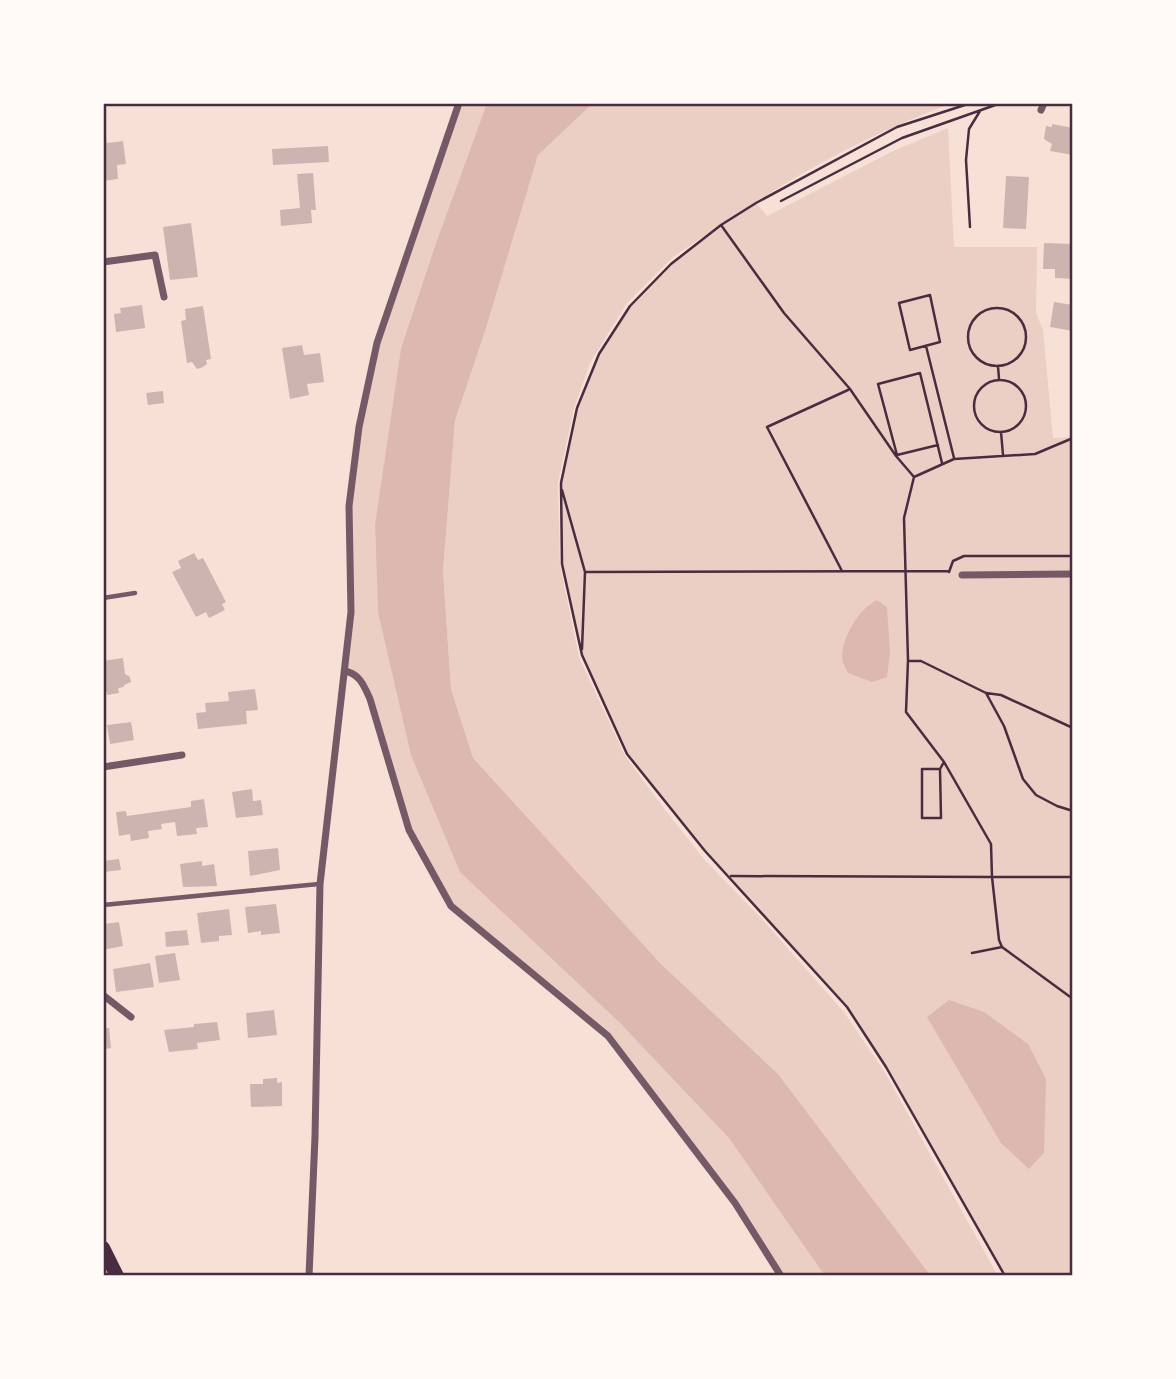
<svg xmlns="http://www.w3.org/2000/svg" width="1176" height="1379" font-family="'Open Sans',sans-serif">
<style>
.green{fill:#ebcfc5}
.water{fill:#dcb8b0}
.building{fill:#ccb4b1}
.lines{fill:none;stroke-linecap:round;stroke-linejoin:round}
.path{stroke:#4a2c40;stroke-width:2.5}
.service{stroke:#755966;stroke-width:4.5}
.minor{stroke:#755966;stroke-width:7}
.primary{stroke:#4a2c40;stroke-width:14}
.neatline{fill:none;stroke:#4a2c40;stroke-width:2.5}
</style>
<rect width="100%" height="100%" fill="#f7e1d7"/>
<!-- green -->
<path class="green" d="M 459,103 L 487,103 L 436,243 L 401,348 L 375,524 L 378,612 L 619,1022 L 730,1138 L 825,1276 L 781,1276 L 735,1203 L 608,1036 L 451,906 L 409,830 L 363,683 L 345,671 L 351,612 L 349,506 L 359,427 L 377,343 Z
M 593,103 L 952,103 C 880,130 811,165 747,208 L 756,203 L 767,216 L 893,151 L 948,128 L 954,247 L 1037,247 L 1036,313 L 1043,330 L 1053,438 L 1073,437 L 1073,1276 L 1005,1276 L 886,1067 L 847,1007 L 705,851 L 627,754 L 582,655 L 562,564 L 561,483 L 577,408 L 599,354 L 630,306 L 671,264 L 707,234 L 673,257 L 627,303 L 590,363 L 574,408 L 558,483 L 560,565 L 579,657 L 625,756 L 666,811 L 704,859 L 760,917 L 844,1012 L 884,1071 L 998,1276 L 931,1276 L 778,1074 L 660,963 L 473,758 L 451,689 L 443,571 L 455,422 L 486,328 L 538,154 Z"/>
<!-- water -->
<path class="water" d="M 487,103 L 593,103 L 538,155 L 486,328 L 455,421 L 443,571 L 451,689 L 473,758 L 660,963 L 778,1074 L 931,1276 L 825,1276 L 729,1138 L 619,1022 L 460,872 L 411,755 L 378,612 L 375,524 L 401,348 L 436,243 Z
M 877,600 L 887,607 L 890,652 L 887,677 L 872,682 L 848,673 C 846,668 842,662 842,657 C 843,635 859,609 877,600 Z
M 949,1000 L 984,1012 L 1028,1044 L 1046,1079 L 1044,1153 L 1029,1169 L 1001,1143 L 927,1017 Z"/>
<!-- building -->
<path class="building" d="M 1052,124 L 1073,128 L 1073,155 L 1050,151 L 1052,144 L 1044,139 L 1046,126 L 1052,127 Z
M 103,137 L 106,137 L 107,143 L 123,141 L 126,164 L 117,165 L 118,179 L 103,181 Z
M 328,146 L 329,162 L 273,165 L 272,149 Z
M 313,173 L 316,210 L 311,210 L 312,223 L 281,226 L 280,210 L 300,208 L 297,174 Z
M 1006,176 L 1029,177 L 1026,229 L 1003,228 Z
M 191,223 L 198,277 L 170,280 L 163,227 Z
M 1044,243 L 1073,244 L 1073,279 L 1055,278 L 1055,269 L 1043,269 Z
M 1054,302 L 1073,305 L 1073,331 L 1050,327 Z
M 142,305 L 145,328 L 116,332 L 114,314 L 121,313 L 120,308 Z
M 203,306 L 211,359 L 206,360 L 207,364 L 203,367 L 197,369 L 192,362 L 187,363 L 181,321 L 186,320 L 185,309 Z
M 302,345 L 304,355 L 320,353 L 324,382 L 307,384 L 309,395 L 290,399 L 282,348 Z
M 163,391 L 164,403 L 148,405 L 146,393 Z
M 194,553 L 198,560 L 203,558 L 226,602 L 222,604 L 225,610 L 209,618 L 206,612 L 196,617 L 172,572 L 181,568 L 178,561 Z
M 123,658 L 125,674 L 130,677 L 131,682 L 124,685 L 124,687 L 118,688 L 119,693 L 107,695 L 107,692 L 103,692 L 103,661 Z
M 255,689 L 258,710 L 246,711 L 247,724 L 198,729 L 196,713 L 206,712 L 205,703 L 229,701 L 228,692 Z
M 131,722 L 134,740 L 110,744 L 107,725 Z
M 252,789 L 253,801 L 261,800 L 263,815 L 236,818 L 232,792 Z
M 204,799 L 208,827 L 196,828 L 197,834 L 177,836 L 175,822 L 161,824 L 162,829 L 148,831 L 149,838 L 131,841 L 130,834 L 119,836 L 116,812 L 126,811 L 127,816 L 191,807 L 191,801 Z
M 278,848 L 280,870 L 250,876 L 248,851 Z
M 119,859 L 121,870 L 103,872 L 103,861 Z
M 202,861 L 202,866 L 214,864 L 217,886 L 183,887 L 180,864 Z
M 276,904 L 280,933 L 261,935 L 261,931 L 248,933 L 245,907 Z
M 229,909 L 232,935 L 219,936 L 219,941 L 201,943 L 197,913 Z
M 119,922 L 123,946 L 103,950 L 103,924 Z
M 187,930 L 189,945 L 166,947 L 165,932 Z
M 175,953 L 180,980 L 159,983 L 155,956 Z
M 150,963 L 154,987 L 116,992 L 113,969 Z
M 274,1010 L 277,1035 L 248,1038 L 246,1013 Z
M 217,1022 L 220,1040 L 197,1043 L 198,1049 L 169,1052 L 164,1030 L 194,1027 L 194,1024 Z
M 103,1028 L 109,1028 L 111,1048 L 105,1049 L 106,1055 L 103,1055 Z
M 277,1078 L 277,1083 L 282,1082 L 282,1106 L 251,1107 L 250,1084 L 263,1084 L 263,1079 Z"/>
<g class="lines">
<!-- path -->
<path class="path" d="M 971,103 L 897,127 L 756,203 L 721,225 L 671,264 L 630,306 L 599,354 L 577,408 L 561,483 L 562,564 L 582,655 L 627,754 L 705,851 L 847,1007 L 886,1067 L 1005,1276
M 781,201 L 902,138 L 1001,103
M 721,225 L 784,313 L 850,389 L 896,456 L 914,477
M 970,227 L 966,160 L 969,129 L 980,111
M 930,295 L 940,342 L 910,350 L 899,303 Z
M968 337a29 29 0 1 1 58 0a29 29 0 1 1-58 0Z
M 926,346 L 954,458
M 998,366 L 999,379
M974 406a26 26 0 1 1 52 0a26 26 0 1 1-52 0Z
M 1001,432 L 1003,455
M 938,445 L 897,455 L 878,384 L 920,373 L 942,463
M 562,490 L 585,572 L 949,571
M 842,571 L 767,427 L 848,390
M 949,572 L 953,561 L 964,556 L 1073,556
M 582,649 L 585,572
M 909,661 L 921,661 L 986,693 L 1001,695 L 1073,728
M 986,693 L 1004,726 L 1023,779 L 1036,795 L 1057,806 L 1073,811
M 940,769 L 922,769 L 922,818 L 941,818 L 940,769 L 944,762
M 731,876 L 992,877 L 991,844 L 944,762 L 906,712 L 908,660 L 904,518 L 914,477 L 954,459 L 1035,454 L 1073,438
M 1073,877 L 992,877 L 999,940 L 1002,947 L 1073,999
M 972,953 L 1002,947"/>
<!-- service -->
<path class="service" d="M 103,598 L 135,593
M 103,905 L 319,884"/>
<!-- minor -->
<path class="minor" d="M 1041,110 L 1044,103
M 103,262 L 155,255 L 164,297
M 962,575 L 1073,574
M 345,671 C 360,674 364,686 370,699 L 409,830 L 451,906 L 608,1036 L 735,1203 L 781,1276
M 103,767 L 182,755
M 103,995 L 131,1017
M 309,1276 L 315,1137 L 320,884 L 351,612 L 349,506 L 359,427 L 377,343 L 459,103"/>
<!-- primary -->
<path class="primary" d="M 103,1248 L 117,1276"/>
</g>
<!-- border -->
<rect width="1176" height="1379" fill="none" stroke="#fffaf5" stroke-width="210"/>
<rect x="105" y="105" width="966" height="1169" class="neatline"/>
</svg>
